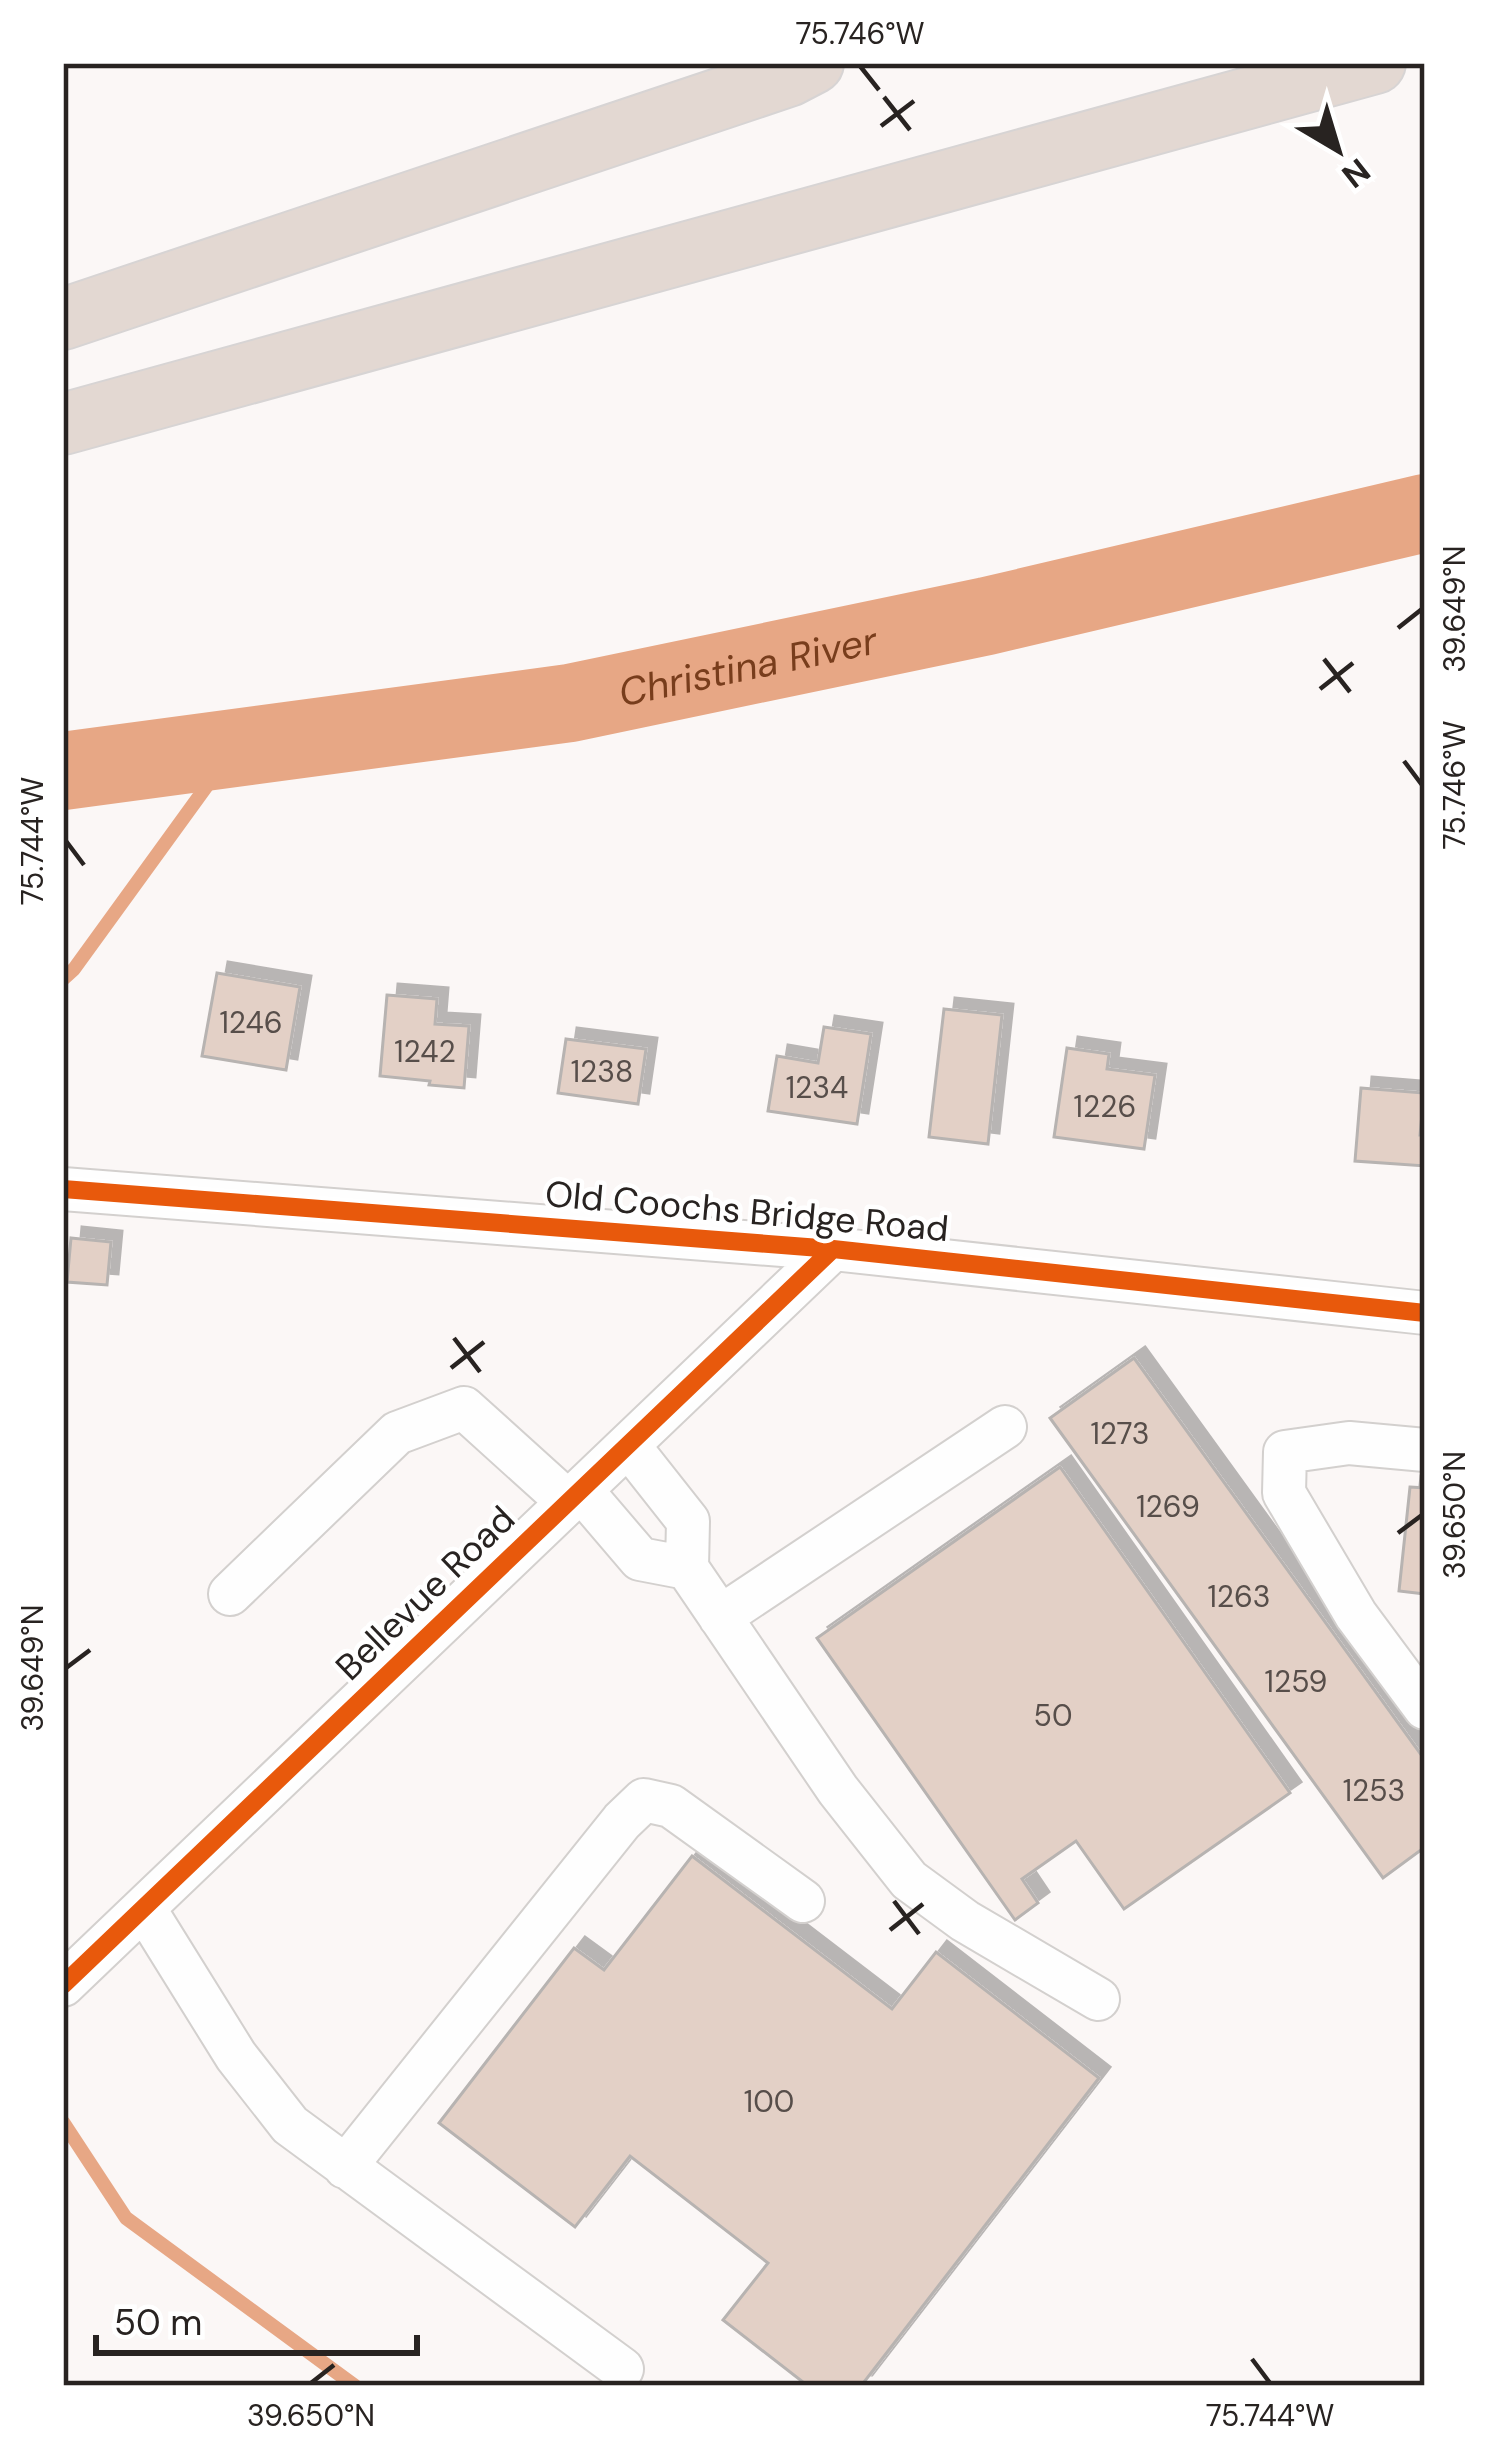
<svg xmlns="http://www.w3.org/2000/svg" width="1488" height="2449" font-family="'DM Sans',sans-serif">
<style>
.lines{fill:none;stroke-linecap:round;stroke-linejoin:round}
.stream{stroke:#e7a785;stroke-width:14}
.river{stroke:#e7a785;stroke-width:78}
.building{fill:#e3d0c6;stroke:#b7b3b1;stroke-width:3;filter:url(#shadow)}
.minor-casing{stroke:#d3d0ce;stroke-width:46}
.highway-casing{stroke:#d7d4d4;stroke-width:64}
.minor{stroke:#fefefe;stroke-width:42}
.highway{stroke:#e3d8d2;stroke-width:60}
.cycleway-casing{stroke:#fff;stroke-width:26}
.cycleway{stroke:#e8590c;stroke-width:18}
.ticks{fill:none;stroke:#282321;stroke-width:4.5}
.labels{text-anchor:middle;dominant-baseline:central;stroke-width:9;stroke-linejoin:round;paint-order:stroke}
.number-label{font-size:30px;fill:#574e4a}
.street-label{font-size:36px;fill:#282321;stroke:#fff}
.water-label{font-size:39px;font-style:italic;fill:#783d1c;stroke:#fff}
.neatline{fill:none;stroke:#282321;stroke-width:4.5}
.ticks-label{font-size:30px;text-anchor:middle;fill:#282321}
</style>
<defs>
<filter id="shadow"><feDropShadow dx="11" dy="-11" stdDeviation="0" flood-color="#0004"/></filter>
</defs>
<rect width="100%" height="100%" fill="#fbf7f6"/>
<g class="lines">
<!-- stream -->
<path class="stream" d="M 63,979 L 74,969 L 235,747
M 63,2122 L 126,2218 L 355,2386"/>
<!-- river -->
<path class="river" id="s1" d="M 63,771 L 570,703 L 987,616 L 1425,513"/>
</g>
<!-- building -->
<path class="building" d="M 217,973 L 300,987 L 286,1070 L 202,1056 Z
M 387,995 L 437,999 L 435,1024 L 469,1026 L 464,1088 L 429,1085 L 430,1081 L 380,1076 Z
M 944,1009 L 1002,1015 L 988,1144 L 929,1137 Z
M 824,1027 L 871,1034 L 857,1124 L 768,1111 L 777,1056 L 818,1063 Z
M 566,1039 L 646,1049 L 638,1104 L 558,1093 Z
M 1067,1048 L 1109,1054 L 1107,1069 L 1155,1075 L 1144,1149 L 1054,1137 Z
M 1361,1088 L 1424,1093 L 1420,1135 L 1425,1135 L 1425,1166 L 1355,1161 Z
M 71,1238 L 111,1242 L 107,1285 L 67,1282 Z
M 1134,1358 L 1425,1760 L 1425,1847 L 1383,1878 L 1050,1418 Z
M 1060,1467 L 1290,1793 L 1124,1909 L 1076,1841 L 1022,1879 L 1038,1903 L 1015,1920 L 817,1638 Z
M 1410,1487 L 1425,1488 L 1425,1594 L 1399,1591 Z
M 692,1856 L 892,2009 L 936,1952 L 1099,2078 L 861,2386 L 808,2386 L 723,2320 L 768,2263 L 630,2156 L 575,2227 L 439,2123 L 574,1948 L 604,1970 Z"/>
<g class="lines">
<!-- minor casing -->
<g class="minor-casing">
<path id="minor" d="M 63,1189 L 833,1249 L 1425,1313
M 1425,1450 L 1349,1443 L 1285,1452 L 1284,1493 L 1356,1615 L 1425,1708
M 581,1490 L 640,1559 L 687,1568 L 688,1521 L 628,1445
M 687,1568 L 838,1790 L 909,1880 L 965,1921 L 1098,1999
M 230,1594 L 397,1433 L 464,1408 L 568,1502
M 720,1617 L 1005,1427
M 144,1908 L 236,2056 L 290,2125 L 622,2369
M 63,1985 L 833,1249
M 345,2167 L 622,1821 L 644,1800 L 671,1806 L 803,1901"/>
</g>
<!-- highway casing -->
<g class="highway-casing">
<path id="highway" d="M 63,319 L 788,76 L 813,63
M 63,424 L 1375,63"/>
</g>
<!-- minor -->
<use href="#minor" class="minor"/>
<!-- highway -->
<use href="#highway" class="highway"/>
<!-- cycleway casing -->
<g class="cycleway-casing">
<path id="cycleway" d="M 63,1189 L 833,1249 L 1425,1313
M 63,1985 L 833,1249"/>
</g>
<!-- cycleway -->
<use href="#cycleway" class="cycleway"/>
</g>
<!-- ticks -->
<path class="ticks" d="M 860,66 L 879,90M 884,97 L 910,130M 881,126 L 914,101M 1398,628 L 1422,609M 1324,659 L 1350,692M 1320,689 L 1353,663M 1404,761 L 1422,785M 66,841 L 84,865M 454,1338 L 480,1372M 451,1368 L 484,1342M 1398,1533 L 1422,1515M 66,1668 L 90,1650M 894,1901 L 919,1934M 890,1930 L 923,1904M 1252,2359 L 1270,2383M 311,2383 L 334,2365"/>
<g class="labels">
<!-- number labels -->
<g class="number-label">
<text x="251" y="1022">1246</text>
<text x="425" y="1051">1242</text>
<text x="602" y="1071">1238</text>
<text x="817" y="1087">1234</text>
<text x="1105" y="1106">1226</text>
<text x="1120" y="1433">1273</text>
<text x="1168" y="1506">1269</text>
<text x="1239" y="1596">1263</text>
<text x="1296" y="1681">1259</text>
<text x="1053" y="1715">50</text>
<text x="1374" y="1790">1253</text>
<text x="769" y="2101">100</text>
</g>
<!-- street labels -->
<g class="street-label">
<text transform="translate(747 1211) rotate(5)">Old Coochs Bridge Road</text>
<text transform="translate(425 1593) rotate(-44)">Bellevue Road</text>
</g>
<!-- water labels -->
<g class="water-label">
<text stroke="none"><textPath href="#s1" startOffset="693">Christina River</textPath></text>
</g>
</g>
<!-- border -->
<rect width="1488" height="2449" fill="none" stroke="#ffffff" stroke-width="132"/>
<!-- north arrow -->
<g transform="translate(1338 150) rotate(142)" stroke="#ffffff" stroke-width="9" paint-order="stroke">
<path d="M0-9L21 45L0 30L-21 45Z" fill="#282321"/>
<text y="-18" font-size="33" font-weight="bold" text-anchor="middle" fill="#282321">N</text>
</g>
<!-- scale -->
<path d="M96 2335v18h321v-18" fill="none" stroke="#282321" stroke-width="6"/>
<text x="114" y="2335" font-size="36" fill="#282321" stroke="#ffffff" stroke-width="9" paint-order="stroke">50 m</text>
<rect x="66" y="66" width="1356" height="2317" class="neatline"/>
<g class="ticks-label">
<text x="860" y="44">75.746°W</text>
<text transform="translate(1455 609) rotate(-90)" y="10">39.649°N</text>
<text transform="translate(1455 785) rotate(-90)" y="10">75.746°W</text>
<text transform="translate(33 841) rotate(-90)" y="10">75.744°W</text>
<text transform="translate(1455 1515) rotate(-90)" y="10">39.650°N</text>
<text transform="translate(33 1668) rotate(-90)" y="10">39.649°N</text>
<text x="311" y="2426">39.650°N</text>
<text x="1270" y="2426">75.744°W</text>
</g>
</svg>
